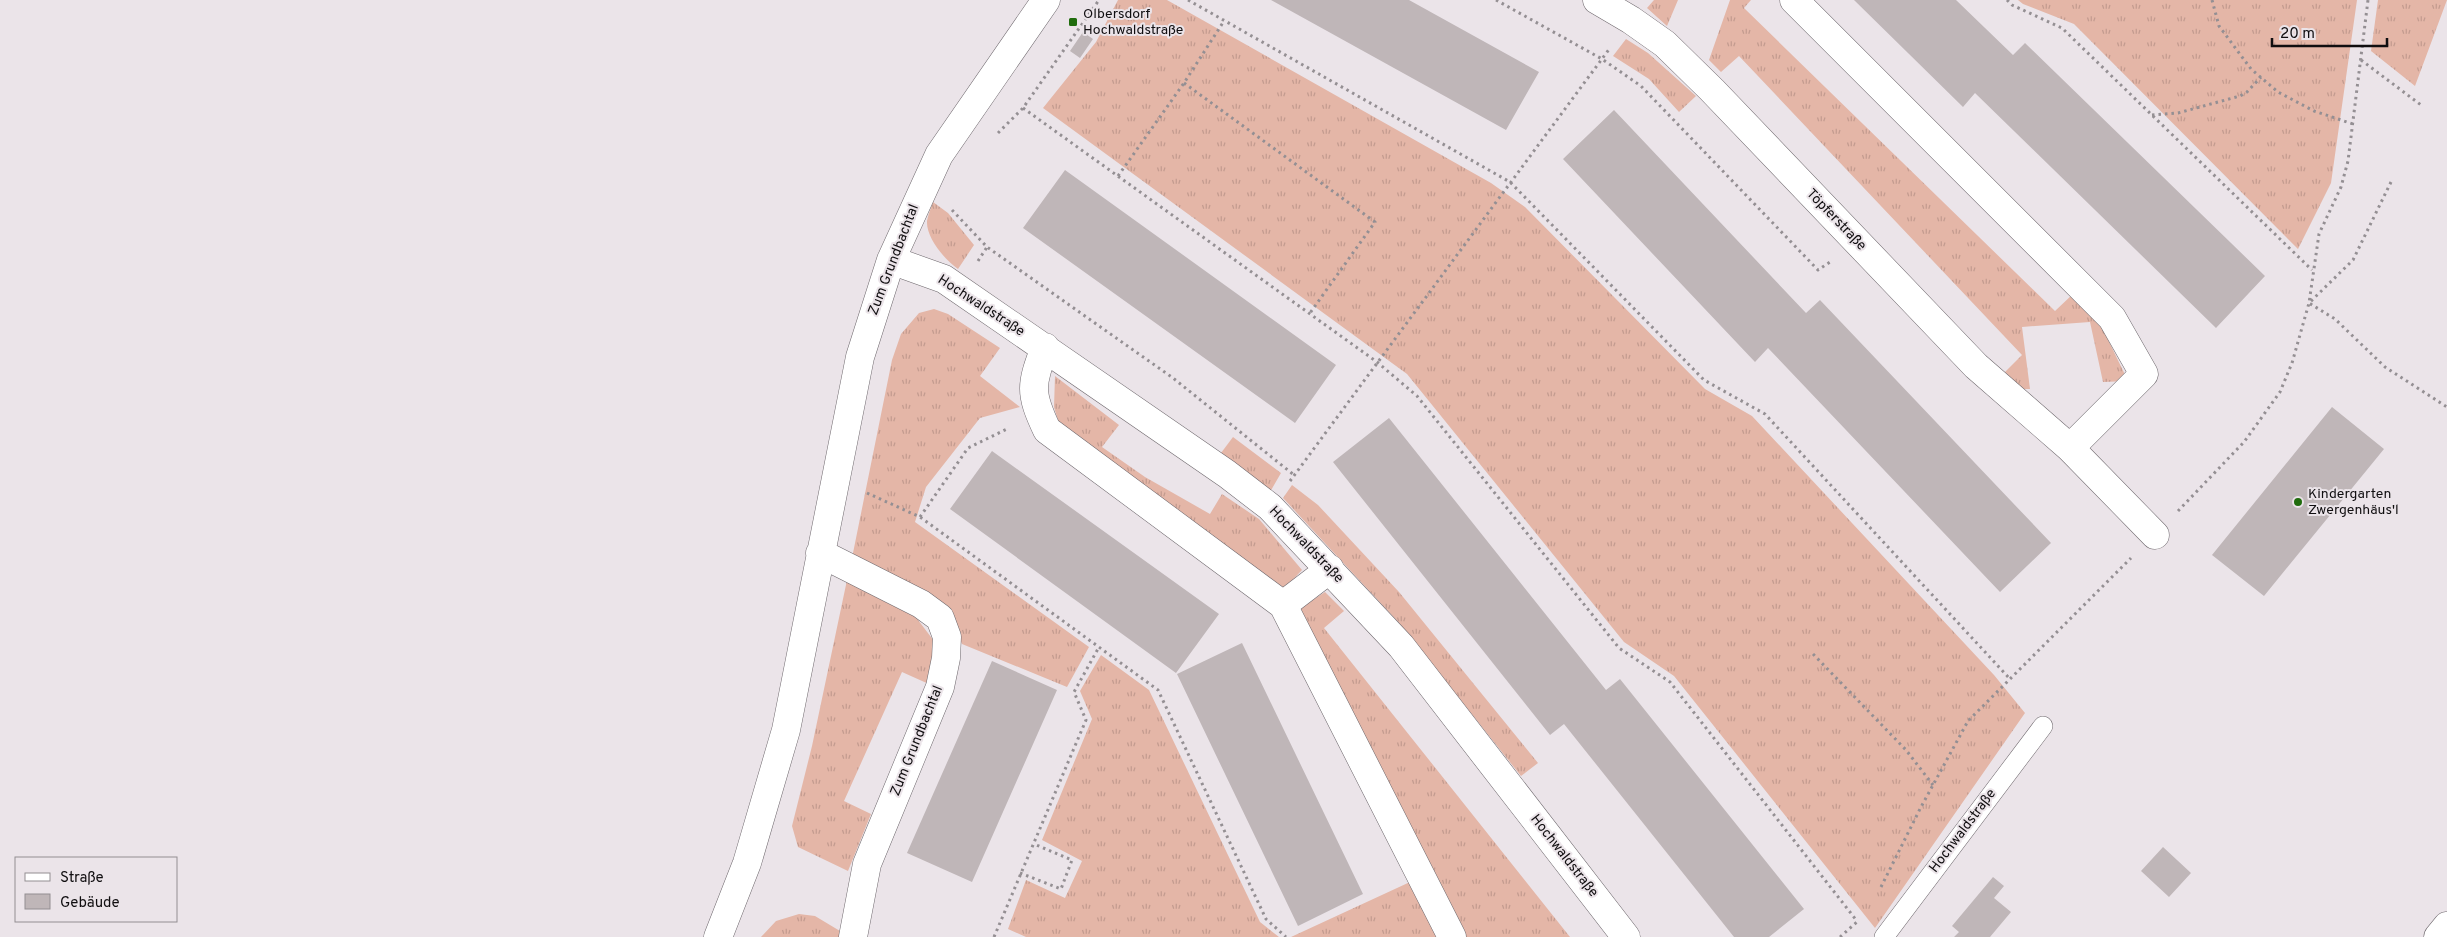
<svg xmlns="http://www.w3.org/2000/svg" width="2447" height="937" font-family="Overpass,sans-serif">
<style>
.grass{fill:url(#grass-tufts)}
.building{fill:#bfb6b8}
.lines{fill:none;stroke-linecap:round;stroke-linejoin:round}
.lane-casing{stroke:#6e686d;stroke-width:20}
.street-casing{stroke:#6e686d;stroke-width:29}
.path{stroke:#948f93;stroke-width:3;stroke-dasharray:2.5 4;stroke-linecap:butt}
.lane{stroke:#fff;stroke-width:19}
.street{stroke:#fff;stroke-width:28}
.poi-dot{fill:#206c0d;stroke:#ebe4e9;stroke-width:2}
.labels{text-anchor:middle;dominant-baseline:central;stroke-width:4;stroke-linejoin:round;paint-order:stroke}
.poi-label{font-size:14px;fill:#100e10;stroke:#ebe4e9;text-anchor:start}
.street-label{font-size:14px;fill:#100e10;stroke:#ebe4e9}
</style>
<defs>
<pattern id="grass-tufts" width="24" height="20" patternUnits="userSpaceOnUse" patternTransform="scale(1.25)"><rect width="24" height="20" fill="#e4b6a7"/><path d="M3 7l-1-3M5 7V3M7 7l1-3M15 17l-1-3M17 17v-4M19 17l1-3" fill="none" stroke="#c39b8f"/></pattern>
</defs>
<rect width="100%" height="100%" fill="#ebe4e9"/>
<!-- grass -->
<path class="grass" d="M 1118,0 L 1167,0 L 1491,183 L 1525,207 L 1705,389 L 1752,416 L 1994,675 L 2025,713 L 1875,928 L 1674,676 L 1624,642 L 1407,374 L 1043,108 L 1096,42 Z
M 1654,0 L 1678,0 L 1667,26 L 1647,8 Z
M 1730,0 L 1751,0 L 1744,8 L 2055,311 L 2074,293 L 2100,323 L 2128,381 L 2103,382 L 2090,322 L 2022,327 L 2030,389 L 2021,389 L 2005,372 L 2022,355 L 1739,56 L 1721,72 L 1709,60 Z
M 2018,0 L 2357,0 L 2331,183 L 2298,249 L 2074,24 L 2023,4 Z
M 2378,0 L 2447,0 L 2415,86 L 2371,51 Z
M 1626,39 L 1648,53 L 1696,96 L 1679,112 L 1649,79 L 1613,56 Z
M 933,202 L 948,213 L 974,245 L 958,269 C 945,260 926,238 927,221 C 928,215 931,208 933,202 Z
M 934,309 L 948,314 L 1000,348 L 980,376 L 1020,407 L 980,418 L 926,487 L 915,522 L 1089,647 L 1067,687 L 962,644 L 952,621 L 852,558 L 892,360 L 901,334 L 919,313 Z
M 1055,376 L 1119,425 L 1102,447 L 1145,477 L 1210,514 L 1222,494 L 1259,519 L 1302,570 L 1285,588 L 1256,573 L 1059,424 L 1054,407 Z
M 1233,437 L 1281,473 L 1270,492 L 1218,457 Z
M 1292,485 L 1318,505 L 1399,592 L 1538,763 L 1521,776 L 1400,624 L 1283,498 Z
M 847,580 L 915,616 L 934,641 L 931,685 L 902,672 L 844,801 L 871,814 L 848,871 L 798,847 L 792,826 L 812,746 Z
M 1325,592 L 1344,611 L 1324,628 L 1570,937 L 1460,937 L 1296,611 Z
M 1101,655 L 1149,690 L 1260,922 L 1279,937 L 1026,937 L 1008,929 L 1026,880 L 1065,898 L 1082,861 L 1042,840 L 1092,719 L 1080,691 Z
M 1410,882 L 1437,937 L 1291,937 Z
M 799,914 L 815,916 L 840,931 L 840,937 L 761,937 L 776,921 Z"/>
<!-- building -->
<path class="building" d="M 1271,0 L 1409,0 L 1539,72 L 1506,130 Z
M 1854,0 L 1956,0 L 2013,55 L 2025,43 L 2265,276 L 2216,328 L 1975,93 L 1963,107 Z
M 1083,32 L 1093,39 L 1080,58 L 1070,51 Z
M 1614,110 L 1806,313 L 1820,300 L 2051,543 L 2000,592 L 1768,348 L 1755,362 L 1563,159 Z
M 1065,170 L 1336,365 L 1295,423 L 1023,228 Z
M 2332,407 L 2384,449 L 2264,596 L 2212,555 Z
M 1389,418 L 1606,690 L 1620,679 L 1804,909 L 1769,937 L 1734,937 L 1564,724 L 1550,735 L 1333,462 Z
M 992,451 L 1219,614 L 1176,673 L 950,509 Z
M 1242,643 L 1363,894 L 1298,926 L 1177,674 Z
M 992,661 L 1057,690 L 972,882 L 907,853 Z
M 2163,847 L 2191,873 L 2169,897 L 2141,871 Z
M 1993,877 L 2004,886 L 1994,898 L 2011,912 L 1990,937 L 1954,937 L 1959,932 L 1952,926 Z"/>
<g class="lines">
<!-- lane casing -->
<g class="lane-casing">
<path id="lane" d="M 1884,937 L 2043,726"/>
</g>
<!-- street casing -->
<g class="street-casing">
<path id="street" d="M 1597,0 L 1631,20 L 1665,44 L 1712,90 L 1976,366 L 2070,448 L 2155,535
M 1794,0 L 2112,318 L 2144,374 L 2070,448
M 891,260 L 944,279 L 1227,474 L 1270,507 L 1401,646 L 1626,937
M 1045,347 C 1031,385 1029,392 1047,430 L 1283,605 L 1452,937
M 820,553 L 921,604 L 940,618 L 947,637 L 946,658 L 940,687 L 867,864 L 853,937
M 1283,605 L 1330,569
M 718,937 L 747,863 L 786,730 L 860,357 L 891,260 L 939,155 L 1046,0
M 2438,937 L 2447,926"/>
</g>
<!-- path -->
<path class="path" d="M 1188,0 L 1510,182 L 1704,380 L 1765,414 L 2010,679
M 1496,0 L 1602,59 L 1641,86 L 1818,270 L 1830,262
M 2007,0 L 2012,5 L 2062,28 L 2312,270
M 2212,0 L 2219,26 L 2251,69 L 2278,92 L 2314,111 L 2353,124
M 2361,60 L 2421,105
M 1184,83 L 1375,222 L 1310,313
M 1023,108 L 1377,362 L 1417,396 L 1619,648 L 1670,682 L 1857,921
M 2152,115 L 2178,113 L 2240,96 L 2247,92 L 2261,77
M 998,133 L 1023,108 L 1099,0
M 1118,176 L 1184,83 L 1224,21
M 2391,182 L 2353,260 L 2309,303 L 2335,319 L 2385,367 L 2447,407
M 952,210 L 987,247 L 1173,378 L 1294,475
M 978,261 L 987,247
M 1290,481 L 1610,48
M 867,493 L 920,517 L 1158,690 L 1266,919 L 1286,937
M 2178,511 L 2244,442 L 2280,392 L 2292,363 L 2309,303 L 2319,234 L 2341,187 L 2348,161 L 2368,0
M 920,517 L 968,448 L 1009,428
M 1813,654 L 1906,750 L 1933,785
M 1020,873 L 1061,889 L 1072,860 L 1034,844
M 1881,887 L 1921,807 L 1968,721 L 2131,558
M 994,937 L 1086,720 L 1074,692 L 1099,647
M 1840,937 L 1858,921"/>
<!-- lane -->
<use href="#lane" class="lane"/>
<!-- street -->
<use href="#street" class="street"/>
</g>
<!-- markers -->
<g class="poi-dot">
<rect x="1068" y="17" width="10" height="10" rx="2.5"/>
<circle cx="2298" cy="502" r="5"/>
</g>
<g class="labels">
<!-- poi labels -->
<g class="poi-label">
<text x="1083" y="14">Olbersdorf<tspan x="1083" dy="16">Hochwaldstraße</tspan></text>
<text x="2308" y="494">Kindergarten<tspan x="2308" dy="16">Zwergenhäus'l</tspan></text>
</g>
<!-- street labels -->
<g class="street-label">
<text transform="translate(1836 220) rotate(46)">Töpferstraße</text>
<text transform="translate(894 260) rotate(-69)">Zum Grundbachtal</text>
<text transform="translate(981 306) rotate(33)">Hochwaldstraße</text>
<text transform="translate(1306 545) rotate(46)">Hochwaldstraße</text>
<text transform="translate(917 741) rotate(-68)">Zum Grundbachtal</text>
<text transform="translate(1963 831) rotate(-53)">Hochwaldstraße</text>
<text transform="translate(1564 856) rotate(52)">Hochwaldstraße</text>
</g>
</g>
<!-- legend -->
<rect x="15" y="857" width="162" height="65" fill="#ebe4e9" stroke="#938e92"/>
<rect x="25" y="873" width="25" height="8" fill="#ffffff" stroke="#938e92"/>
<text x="60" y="882" font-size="15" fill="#100e10">Straße</text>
<rect x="25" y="894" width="25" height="15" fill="#bfb6b8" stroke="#938e92"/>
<text x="60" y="907" font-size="15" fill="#100e10">Gebäude</text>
<!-- scale -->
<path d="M2272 38v8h115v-8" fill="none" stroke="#100e10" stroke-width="2.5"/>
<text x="2280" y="38" font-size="15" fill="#100e10" stroke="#ebe4e9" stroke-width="4" paint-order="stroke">20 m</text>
</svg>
